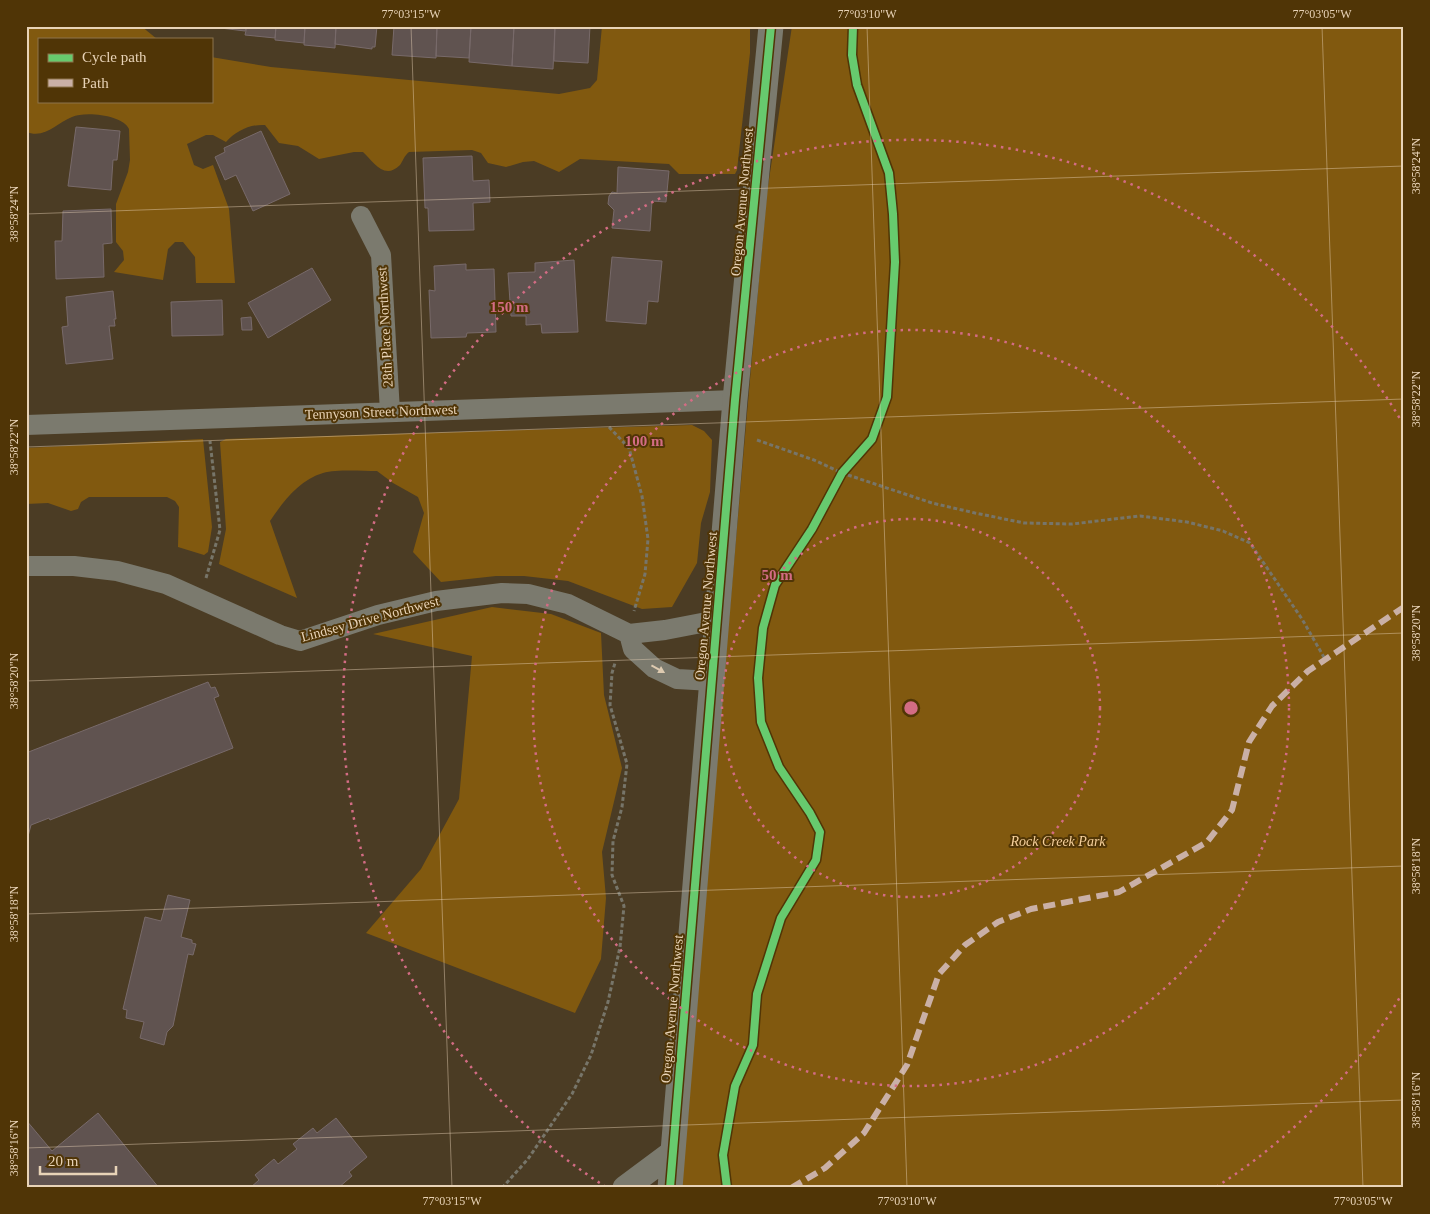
<svg xmlns="http://www.w3.org/2000/svg" width="1430" height="1214" font-family="'Times New Roman',serif">
<style>
.green{fill:#81590f}
.building{fill:#605350;stroke:#786a6a}
.lines{fill:none;stroke-linecap:round;stroke-linejoin:round}
.path{stroke:#777569;stroke-width:3;stroke-dasharray:4 2.5;stroke-linecap:butt}
.minor{stroke:#7b7a6e;stroke-width:20}
.tertiary{stroke:#7b7a6e;stroke-width:25}
.quiet{stroke:#cab0a6;stroke-width:6;stroke-dasharray:12 6;stroke-linecap:butt}
.cycleway-casing{stroke:#503506;stroke-width:11}
.cycleway{stroke:#67ca6e;stroke-width:8}
.oneway{fill:#ddcab0}
.ticks{fill:none;stroke:#e8d3b7;stroke-width:1;stroke-opacity:0.45}
.ring{fill:none;stroke:#d36c84;stroke-width:2.5;stroke-dasharray:2.5 5}
.labels{text-anchor:middle;dominant-baseline:central;stroke-width:4;stroke-linejoin:round;paint-order:stroke}
.street-label{font-size:14px;fill:#e8d3b7;stroke:#503506}
.park-label{font-size:14px;font-style:italic;fill:#f6d09c;stroke:#503506}
.centre{fill:#d36c84;stroke:#503506;stroke-width:2.5}
.ring-label{font-size:15px;text-anchor:middle;font-weight:bold;fill:#d36c84;stroke:#503506;stroke-width:4;stroke-linejoin:round;paint-order:stroke}
.neatline{fill:none;stroke:#e8d3b7;stroke-width:2}
.ticks-label{font-size:12px;text-anchor:middle;fill:#e8d3b7}
</style>
<rect width="100%" height="100%" fill="#4b3c24"/>
<!-- green -->
<path class="green" d="M 26,26 L 141,26 L 157,39 L 39,39 L 39,101 L 211,101 L 211,57 L 271,67 L 559,94 L 590,88 L 597,80 L 602,26 L 750,26 L 750,53 L 737,170 L 735,174 L 679,174 L 669,164 L 580,159 L 559,172 L 534,161 L 523,162 L 506,167 L 488,163 L 481,153 L 472,150 L 409,152 C 404,156 403,161 400,165 C 384,181 373,161 363,152 L 354,152 L 319,159 L 298,146 L 279,143 L 265,125 C 250,124 236,131 226,142 L 213,135 L 206,135 L 187,144 L 194,165 L 203,169 L 213,165 L 229,209 L 235,283 L 196,283 L 195,257 L 183,242 L 175,242 L 168,249 L 163,280 L 114,272 L 124,260 L 123,251 L 116,242 L 116,204 L 128,172 L 130,160 L 129,129 C 123,115 85,111 72,117 C 56,123 46,139 26,132 Z
M 792,26 L 1404,26 L 1404,1188 L 679,1188 L 754,334 L 767,193 Z
M 692,425 L 704,431 L 712,440 L 710,492 L 701,523 L 697,563 L 672,607 L 642,609 L 568,581 L 524,576 L 496,576 L 441,582 L 413,552 L 424,513 L 418,497 L 393,483 L 377,471 C 362,471 337,469 323,473 C 299,480 283,502 270,521 L 297,598 L 219,564 L 226,529 L 220,442 L 226,439 Z
M 203,439 L 212,527 L 208,552 L 204,555 L 178,547 L 179,507 L 175,501 L 167,497 L 89,497 L 81,502 L 78,509 L 71,511 L 48,503 L 26,504 L 26,448 Z
M 492,607 L 551,614 L 601,633 L 604,695 L 622,768 L 602,852 L 606,898 L 601,959 L 575,1013 L 366,933 L 421,869 L 459,799 L 472,656 L 373,634 Z"/>
<!-- building -->
<path class="building" d="M 204,26 L 247,26 L 245,31 Z
M 247,26 L 276,26 L 275,38 L 245,35 Z
M 276,26 L 305,26 L 304,43 L 275,40 Z
M 305,26 L 336,26 L 335,48 L 304,45 Z
M 336,26 L 377,26 L 375,47 L 372,47 L 372,49 L 335,44 Z
M 394,26 L 437,26 L 436,58 L 392,55 Z
M 437,26 L 471,26 L 469,58 L 436,56 Z
M 471,26 L 514,26 L 512,66 L 469,62 Z
M 514,26 L 555,26 L 553,69 L 512,66 Z
M 555,26 L 590,26 L 588,63 L 554,61 Z
M 76,127 L 120,131 L 117,160 L 113,160 L 111,190 L 68,186 Z
M 261,131 L 290,194 L 253,211 L 236,175 L 225,180 L 215,157 L 225,152 L 224,148 Z
M 472,156 L 473,181 L 489,180 L 490,202 L 473,203 L 474,230 L 429,231 L 428,208 L 425,208 L 423,158 Z
M 618,167 L 669,171 L 666,202 L 652,201 L 650,231 L 612,228 L 614,210 L 608,204 L 609,196 L 612,192 L 617,193 Z
M 111,209 L 112,243 L 103,244 L 104,277 L 56,279 L 55,241 L 62,241 L 63,211 Z
M 612,257 L 662,261 L 658,302 L 648,301 L 646,324 L 606,321 Z
M 574,260 L 578,332 L 542,333 L 541,324 L 526,325 L 526,316 L 511,316 L 508,273 L 535,272 L 535,263 Z
M 466,264 L 466,270 L 494,269 L 496,332 L 467,333 L 466,337 L 431,338 L 429,290 L 435,291 L 434,266 Z
M 312,268 L 331,300 L 268,338 L 248,303 Z
M 113,291 L 116,319 L 114,319 L 115,326 L 109,326 L 113,359 L 66,364 L 62,327 L 68,326 L 66,297 Z
M 222,300 L 223,335 L 172,336 L 171,302 Z
M 251,317 L 252,330 L 242,330 L 241,318 Z
M 208,682 L 211,688 L 215,687 L 219,696 L 214,698 L 233,748 L 50,820 L 49,818 L 31,825 L 26,844 L 26,753 Z
M 168,895 L 190,900 L 181,937 L 192,940 L 192,943 L 196,944 L 193,955 L 188,954 L 173,1026 L 167,1032 L 164,1045 L 140,1038 L 144,1022 L 126,1018 L 127,1010 L 123,1009 L 145,917 L 161,921 Z
M 98,1113 L 159,1188 L 26,1188 L 26,1120 L 52,1151 Z
M 336,1118 L 367,1157 L 349,1172 L 352,1176 L 338,1188 L 250,1188 L 259,1180 L 255,1175 L 274,1159 L 278,1164 L 297,1149 L 293,1144 L 313,1128 L 317,1133 Z"/>
<g class="lines">
<!-- path -->
<path class="path" d="M 609,427 L 629,448 L 642,496 L 648,539 L 645,574 L 634,611
M 757,440 L 814,460 L 842,473 L 932,503 L 975,513 L 1024,523 L 1072,524 L 1140,516 L 1187,522 L 1223,531 L 1250,543 L 1302,619 L 1325,659
M 206,578 L 220,530 L 210,441
M 502,1188 L 528,1159 L 572,1094 L 591,1055 L 608,1002 L 620,947 L 624,906 L 612,875 L 613,841 L 622,807 L 627,764 L 610,705 L 612,673 L 615,663"/>
<!-- minor -->
<path class="minor" d="M 361,216 L 381,255 L 390,412
M 26,425 L 735,400
M 26,566 L 74,566 L 117,571 L 166,584 L 280,635 L 300,641 L 378,615 L 436,601 L 502,593 L 528,594 L 568,604 L 629,634 L 665,630 L 717,620
M 629,634 L 633,649 L 654,668 L 677,679 L 712,681"/>
<!-- tertiary -->
<path class="tertiary" d="M 625,1188 L 672,1153
M 670,1188 L 735,400 L 771,26"/>
<!-- quiet -->
<path class="quiet" d="M 791,1188 L 825,1168 L 864,1133 L 907,1065 L 939,974 L 965,945 L 998,922 L 1031,909 L 1119,892 L 1207,842 L 1232,810 L 1249,742 L 1272,706 L 1308,671 L 1404,607"/>
<!-- cycleway casing -->
<g class="cycleway-casing">
<path id="cycleway" d="M 670,1188 L 735,400 L 771,26
M 727,1188 L 723,1155 L 735,1086 L 753,1045 L 757,994 L 781,918 L 816,860 L 820,832 L 810,813 L 779,767 L 761,722 L 758,678 L 763,628 L 775,585 L 812,529 L 842,473 L 872,439 L 887,397 L 895,262 L 893,214 L 889,173 L 857,85 L 852,55 L 853,26"/>
</g>
<!-- cycleway -->
<use href="#cycleway" class="cycleway"/>
</g>
<!-- one-way arrows -->
<defs><path id="oneway-solid" d="M-6-.8H1V-3.2L6.5 0L1 3.2V.8H-6Z" transform="scale(1.25)"/></defs>
<use class="oneway" href="#oneway-solid" transform="translate(658 669) rotate(29)"/>
<!-- ticks -->
<path class="ticks" d="M 411,26 L 452,1188M 867,26 L 907,1188M 1322,26 L 1363,1188M 26,214 L 1404,166M 26,447 L 1404,399M 26,681 L 1404,633M 26,914 L 1404,866M 26,1148 L 1404,1100"/>
<!-- distance rings -->
<g class="ring">
<circle cx="911" cy="708" r="189"/>
<circle cx="911" cy="708" r="378"/>
<path d="M1403 992A568 568 0 0 1 1216 1187M606 1187A568 568 0 1 1 1403 424"/>
</g>
<g class="labels">
<!-- street labels -->
<g class="street-label">
<text transform="translate(742 202) rotate(-85)">Oregon Avenue Northwest</text>
<text transform="translate(385 327) rotate(-93)">28th Place Northwest</text>
<text transform="translate(381 412) rotate(-2)">Tennyson Street Northwest</text>
<text transform="translate(706 606) rotate(-85)">Oregon Avenue Northwest</text>
<text transform="translate(370 619) rotate(-15)">Lindsey Drive Northwest</text>
<text transform="translate(672 1009) rotate(-85)">Oregon Avenue Northwest</text>
</g>
<!-- park labels -->
<g class="park-label">
<text x="1058" y="841">Rock Creek Park</text>
</g>
</g>
<circle cx="911" cy="708" r="8" class="centre"/>
<g class="ring-label">
<text x="509" y="312">150 m</text>
<text x="644" y="446">100 m</text>
<text x="777" y="580">50 m</text>
</g>
<!-- border -->
<rect width="1430" height="1214" fill="none" stroke="#503506" stroke-width="55"/>
<!-- legend -->
<rect x="38" y="38" width="175" height="65" fill="#503506" stroke="#8d744d"/>
<rect x="48" y="54" width="25" height="8" fill="#67ca6e" stroke="#8d744d"/>
<text x="82" y="62" font-size="15" fill="#e8d3b7">Cycle path</text>
<rect x="48" y="79" width="25" height="8" fill="#cab0a6" stroke="#8d744d"/>
<text x="82" y="88" font-size="15" fill="#e8d3b7">Path</text>
<!-- scale -->
<path d="M40 1166v8h76v-8" fill="none" stroke="#e8d3b7" stroke-width="2.5"/>
<text x="48" y="1166" font-size="15" fill="#e8d3b7" stroke="#503506" stroke-width="4" paint-order="stroke">20 m</text>
<rect x="28" y="28" width="1374" height="1158" class="neatline"/>
<g class="ticks-label">
<text x="411" y="18">77°03'15"W</text>
<text x="867" y="18">77°03'10"W</text>
<text x="1322" y="18">77°03'05"W</text>
<text transform="translate(1416 166) rotate(-90)" y="4">38°58'24"N</text>
<text transform="translate(14 214) rotate(-90)" y="4">38°58'24"N</text>
<text transform="translate(1416 399) rotate(-90)" y="4">38°58'22"N</text>
<text transform="translate(14 447) rotate(-90)" y="4">38°58'22"N</text>
<text transform="translate(1416 633) rotate(-90)" y="4">38°58'20"N</text>
<text transform="translate(14 681) rotate(-90)" y="4">38°58'20"N</text>
<text transform="translate(1416 866) rotate(-90)" y="4">38°58'18"N</text>
<text transform="translate(14 914) rotate(-90)" y="4">38°58'18"N</text>
<text transform="translate(1416 1100) rotate(-90)" y="4">38°58'16"N</text>
<text transform="translate(14 1148) rotate(-90)" y="4">38°58'16"N</text>
<text x="452" y="1205">77°03'15"W</text>
<text x="907" y="1205">77°03'10"W</text>
<text x="1363" y="1205">77°03'05"W</text>
</g>
</svg>
